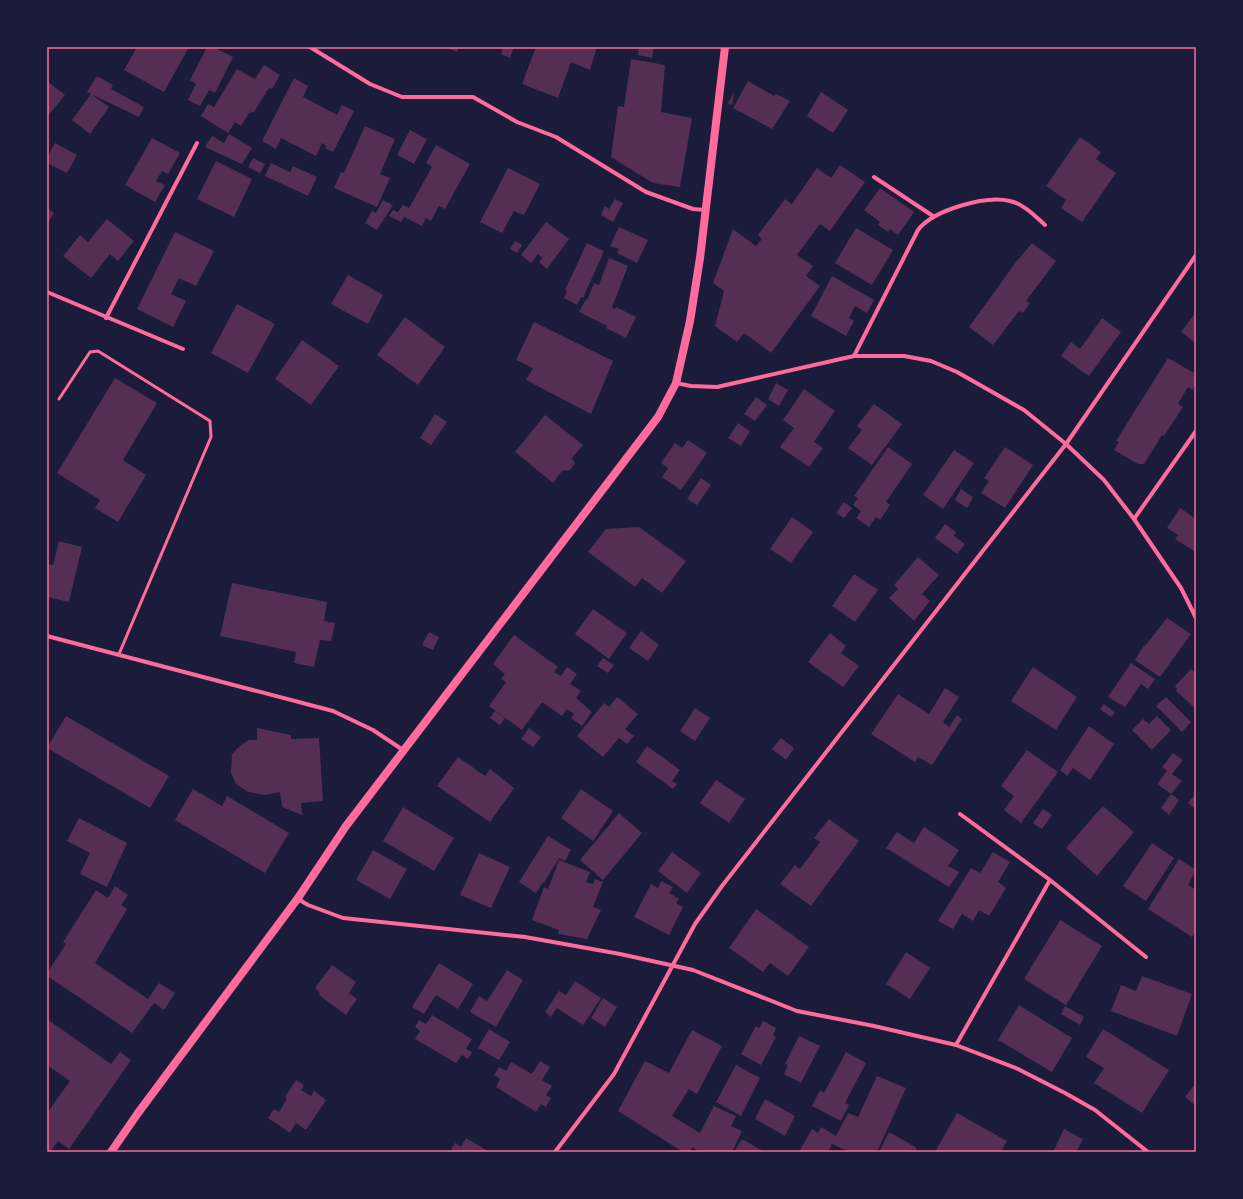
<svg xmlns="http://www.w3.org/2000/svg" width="1243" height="1199" font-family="'Archivo Narrow',sans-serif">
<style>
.building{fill:#542f53}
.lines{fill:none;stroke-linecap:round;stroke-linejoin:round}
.service{stroke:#ff6b9d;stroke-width:3}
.minor{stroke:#ff6b9d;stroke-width:4}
.secondary{stroke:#ff6b9d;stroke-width:8}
.neatline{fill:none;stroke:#ff6b9d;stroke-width:1.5}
</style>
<rect width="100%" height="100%" fill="#1b1b3a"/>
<!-- building -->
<path class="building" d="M 137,47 L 189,47 L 164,92 L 124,70 Z
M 207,47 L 213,47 L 233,57 L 215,93 L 209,90 L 200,106 L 188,100 L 196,84 L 190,80 Z
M 445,47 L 459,47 L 457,52 Z
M 503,47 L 514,47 L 510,58 L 501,54 Z
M 536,47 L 597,47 L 590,70 L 571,62 L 558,98 L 522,84 Z
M 639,47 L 654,47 L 652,58 L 638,55 Z
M 631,59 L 665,65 L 661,112 L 692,118 L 680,187 L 653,183 L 611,157 L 618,106 L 624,107 Z
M 264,65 L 280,75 L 272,89 L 269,88 L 254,112 L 249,113 L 241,126 L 235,122 L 228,133 L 201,116 L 208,104 L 214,107 L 237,69 L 255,79 Z
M 97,76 L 113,85 L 111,89 L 144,107 L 139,117 L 91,94 L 109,107 L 90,134 L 72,120 L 91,94 L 87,92 Z
M 294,78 L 308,86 L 303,97 L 337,115 L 342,105 L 354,111 L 333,152 L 325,148 L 327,146 L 322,143 L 316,156 L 281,138 L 276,149 L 262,141 Z
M 47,81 L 65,95 L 47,117 Z
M 748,81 L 774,96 L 776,94 L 790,101 L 772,129 L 733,108 Z
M 821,92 L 848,110 L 833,133 L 807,116 Z
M 734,93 L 732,105 L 728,103 Z
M 365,126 L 395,139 L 380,174 L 390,178 L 377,207 L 334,188 L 341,172 L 344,173 Z
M 410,130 L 427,139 L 414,164 L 397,155 Z
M 229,134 L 252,148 L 242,164 L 205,147 L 212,136 L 224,143 Z
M 1080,137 L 1101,152 L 1096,159 L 1116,173 L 1082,222 L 1061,208 L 1066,200 L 1046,186 Z
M 152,138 L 180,153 L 168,174 L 162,171 L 156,181 L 165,185 L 155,202 L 125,185 Z
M 55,143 L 77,155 L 67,173 L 47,163 L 47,158 Z
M 436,145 L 470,164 L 445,209 L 439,206 L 431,221 L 426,218 L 422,226 L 404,217 L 401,222 L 389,216 L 393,210 L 398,212 L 403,205 L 409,208 L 432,167 L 426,163 Z
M 253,158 L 265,164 L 260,173 L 248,167 Z
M 216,161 L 252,179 L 234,217 L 197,199 Z
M 271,163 L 290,172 L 293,166 L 317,177 L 308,196 L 265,176 Z
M 840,165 L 865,182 L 830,231 L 820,224 L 797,255 L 813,266 L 806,276 L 820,286 L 771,353 L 744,333 L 737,342 L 715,326 L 724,291 L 713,283 L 733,229 L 756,246 L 762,239 L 758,235 L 785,199 L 792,204 L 817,168 L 831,178 Z
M 508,168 L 540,184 L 524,215 L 514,211 L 502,233 L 480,222 Z
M 880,188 L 914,212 L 898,235 L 890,229 L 888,232 L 878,225 L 880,222 L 864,210 Z
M 615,199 L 623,203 L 613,222 L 601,215 L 605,206 L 609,209 Z
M 383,200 L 393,205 L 377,230 L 365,223 L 372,211 L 376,213 Z
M 47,208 L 54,213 L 47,224 Z
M 107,219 L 134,241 L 118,261 L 110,254 L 91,278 L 63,256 L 80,235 L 88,242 Z
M 546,222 L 569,239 L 547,269 L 539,262 L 542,258 L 538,254 L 531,263 L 521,255 Z
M 619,227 L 648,240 L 637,263 L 617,253 L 619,249 L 610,246 Z
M 856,228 L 893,250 L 872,285 L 835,263 Z
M 175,232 L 214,251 L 196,286 L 179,278 L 171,294 L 186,301 L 173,327 L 137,309 Z
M 515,241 L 522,245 L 517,253 L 510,249 Z
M 587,243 L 604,251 L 583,298 L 581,297 L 577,305 L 564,298 L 567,291 L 565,290 Z
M 1032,243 L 1056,261 L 1026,301 L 1030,303 L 1023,313 L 1019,311 L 993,345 L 969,327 L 1016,262 Z
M 609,258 L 628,266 L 612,307 L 615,309 L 616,307 L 636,317 L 626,338 L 606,328 L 607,326 L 579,312 L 586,299 L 587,300 L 594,283 L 599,285 Z
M 348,275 L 383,295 L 368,324 L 331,304 Z
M 832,276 L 874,300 L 867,313 L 855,306 L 849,318 L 854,321 L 846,336 L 811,316 Z
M 237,304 L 275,324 L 248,373 L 211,353 Z
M 1196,312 L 1196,343 L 1181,332 Z
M 405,317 L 445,347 L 418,385 L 377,355 Z
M 1102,318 L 1121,332 L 1089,376 L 1061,356 L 1071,342 L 1080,349 Z
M 534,322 L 613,361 L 591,414 L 526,380 L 533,368 L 516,360 Z
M 302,340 L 339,366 L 311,405 L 275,379 Z
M 1168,358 L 1196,374 L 1196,384 L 1192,390 L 1188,387 L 1178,404 L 1183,407 L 1164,436 L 1162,435 L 1144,464 L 1138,464 L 1114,450 L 1119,442 L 1116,441 Z
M 115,378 L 157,403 L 123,460 L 146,475 L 118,522 L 95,508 L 100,500 L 57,473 Z
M 776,383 L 788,390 L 779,406 L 768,399 Z
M 804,389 L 835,411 L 814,442 L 823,448 L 809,467 L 780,447 L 794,428 L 783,420 Z
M 756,397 L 767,405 L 755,421 L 744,414 Z
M 874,404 L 902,424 L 872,465 L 848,448 L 862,430 L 857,426 Z
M 435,414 L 447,422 L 431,445 L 420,438 Z
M 545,415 L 583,445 L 572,458 L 575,463 L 570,470 L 562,471 L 553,483 L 515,452 Z
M 738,423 L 750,431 L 741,446 L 728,438 Z
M 688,440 L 707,453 L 681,490 L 662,477 L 668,468 L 661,463 L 675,443 L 682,448 Z
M 888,447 L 912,464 L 886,502 L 890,505 L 880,520 L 876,517 L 869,527 L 856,518 L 861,511 L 853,505 L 858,498 L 854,496 Z
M 1005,447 L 1033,465 L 1005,508 L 981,493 L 989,481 L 984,478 Z
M 954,450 L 974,463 L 943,509 L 923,495 Z
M 701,478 L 711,485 L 697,505 L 687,499 Z
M 961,489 L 973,497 L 967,508 L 955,500 Z
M 844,502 L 852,508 L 844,518 L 836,513 Z
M 1180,508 L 1196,519 L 1196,552 L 1175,539 L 1178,535 L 1167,528 Z
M 792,517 L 813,532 L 791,563 L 770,549 Z
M 945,524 L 956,532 L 954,536 L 965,544 L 957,554 L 935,538 Z
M 639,527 L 686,561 L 662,593 L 642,578 L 635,587 L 588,552 L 606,529 Z
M 59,541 L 82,547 L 69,602 L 47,597 L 47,564 L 53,565 Z
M 918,557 L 939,575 L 922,594 L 930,601 L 914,621 L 889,598 L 898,589 L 894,585 Z
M 854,574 L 878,590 L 855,622 L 832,606 Z
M 232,583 L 327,602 L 324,621 L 335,623 L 331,641 L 320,640 L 314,667 L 294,663 L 296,652 L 220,636 Z
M 593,609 L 627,633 L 609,659 L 575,634 Z
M 1167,618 L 1191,634 L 1160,677 L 1135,660 L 1144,645 L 1145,646 Z
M 641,631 L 659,645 L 648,661 L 629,648 Z
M 429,632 L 439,637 L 433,650 L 422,645 Z
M 830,633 L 846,646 L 841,653 L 859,666 L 843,687 L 808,662 Z
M 514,635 L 558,667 L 554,672 L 561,676 L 567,667 L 577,674 L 570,684 L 581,691 L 576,698 L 592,712 L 582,726 L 571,718 L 574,714 L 567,709 L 562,716 L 542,702 L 522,730 L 489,706 L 506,682 L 501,679 L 505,674 L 493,664 Z
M 603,658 L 614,665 L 608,673 L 597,666 Z
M 1131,663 L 1155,679 L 1148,689 L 1141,684 L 1125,707 L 1108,697 Z
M 1033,667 L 1077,697 L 1056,730 L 1011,701 Z
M 1191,669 L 1196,673 L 1196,709 L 1176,691 L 1177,689 L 1175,686 Z
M 945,688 L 959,697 L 943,722 L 949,727 L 957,715 L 962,719 L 932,765 L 918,757 L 915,762 L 871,734 L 898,694 L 929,714 Z
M 617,697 L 638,714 L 625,729 L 634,736 L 627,744 L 619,738 L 603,757 L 577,736 L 604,703 L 609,707 Z
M 1166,697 L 1191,722 L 1182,732 L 1156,706 Z
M 1104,704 L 1115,713 L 1111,717 L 1100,709 Z
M 695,708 L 710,718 L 695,741 L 680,731 Z
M 495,711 L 505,718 L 500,725 L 490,718 Z
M 66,716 L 169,776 L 150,808 L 47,748 Z
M 1157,716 L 1171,730 L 1152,750 L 1132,730 L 1143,719 L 1149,724 Z
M 1089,726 L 1114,744 L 1090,780 L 1073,768 L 1067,776 L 1060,770 Z
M 257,728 L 291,735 L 291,739 L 319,738 L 323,801 L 301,803 L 302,815 L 282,807 L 280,792 L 266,795 L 248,792 L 236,784 L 231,773 L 232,754 L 241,745 L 249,740 L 257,740 Z
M 529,728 L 541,737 L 533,747 L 521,739 Z
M 781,738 L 794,748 L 786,760 L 772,749 Z
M 647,746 L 680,770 L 672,781 L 677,784 L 673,789 L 636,762 Z
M 1027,750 L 1058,772 L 1021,823 L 1004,810 L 1014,796 L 1001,786 Z
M 1173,753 L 1183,760 L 1172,774 L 1182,781 L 1171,794 L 1157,784 L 1167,771 L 1162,767 Z
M 458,757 L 485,776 L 490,769 L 514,788 L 490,822 L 437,786 Z
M 716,780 L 745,799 L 729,823 L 700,803 Z
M 1196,788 L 1196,810 L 1188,803 L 1196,793 L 1194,792 Z
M 193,789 L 222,806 L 227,796 L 289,833 L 265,873 L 175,820 Z
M 581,789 L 613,811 L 593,841 L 561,818 Z
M 1171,794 L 1179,800 L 1169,815 L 1161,808 Z
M 1103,806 L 1134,832 L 1097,876 L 1066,848 Z
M 403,807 L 454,838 L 434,871 L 383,841 Z
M 1043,809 L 1052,815 L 1042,829 L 1033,823 Z
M 619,813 L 642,833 L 603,880 L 580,860 Z
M 79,818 L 127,843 L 107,887 L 80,874 L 90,853 L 67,841 Z
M 829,819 L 859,841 L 811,906 L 780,884 L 795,865 L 800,869 L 820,842 L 814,838 Z
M 924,827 L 959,850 L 948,866 L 959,872 L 949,887 L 886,848 L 897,832 L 914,843 Z
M 548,836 L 571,850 L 565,861 L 559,858 L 544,883 L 543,882 L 536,893 L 519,882 Z
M 1152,843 L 1174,858 L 1146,901 L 1123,886 Z
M 373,850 L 407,869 L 390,899 L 356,880 Z
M 672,852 L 701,873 L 687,893 L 658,871 Z
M 993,852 L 1010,862 L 998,882 L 1006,888 L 989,916 L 979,910 L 973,921 L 962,914 L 953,929 L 938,921 L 971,868 L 980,873 Z
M 479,853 L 510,867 L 491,908 L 460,895 Z
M 1179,859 L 1196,870 L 1188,885 L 1196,890 L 1196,931 L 1192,937 L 1148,909 Z
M 559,860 L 590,872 L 586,882 L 593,884 L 595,879 L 603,882 L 593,907 L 601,910 L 587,939 L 558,934 L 559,930 L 532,920 L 544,887 L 548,889 Z
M 661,881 L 673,887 L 669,893 L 679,899 L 676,903 L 683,907 L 669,935 L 634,917 L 651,884 L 658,888 Z
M 115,886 L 128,895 L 121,905 L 127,909 L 95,963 L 148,999 L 159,983 L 175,993 L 164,1010 L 154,1003 L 132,1033 L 47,976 L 47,973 L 66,944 L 63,942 L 96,890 L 108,898 Z
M 756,909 L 809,947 L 788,976 L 770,963 L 763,972 L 729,948 Z
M 1060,920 L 1102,946 L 1066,1005 L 1024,979 Z
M 906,952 L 930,968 L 910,999 L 886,984 Z
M 439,963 L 473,984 L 458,1009 L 436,995 L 424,1014 L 412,1007 Z
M 332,965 L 356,982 L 349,993 L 357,999 L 346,1015 L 319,995 L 320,993 L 315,988 Z
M 507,970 L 523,980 L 496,1027 L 470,1012 L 479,996 L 487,1001 Z
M 1142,976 L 1192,994 L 1177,1036 L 1111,1011 L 1121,985 L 1136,991 Z
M 575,981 L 601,998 L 583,1025 L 557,1008 L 551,1017 L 545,1012 L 559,991 L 566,995 Z
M 603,998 L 617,1007 L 605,1027 L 591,1018 Z
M 1019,1005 L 1072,1038 L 1052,1072 L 998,1040 Z
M 1065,1006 L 1084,1017 L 1080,1025 L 1061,1014 Z
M 432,1015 L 472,1039 L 466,1049 L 472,1052 L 468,1059 L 462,1055 L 456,1063 L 415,1039 L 420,1031 L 415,1027 L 419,1020 L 426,1024 Z
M 47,1019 L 111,1064 L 120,1052 L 131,1060 L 69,1149 L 58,1141 L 50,1152 L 47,1152 L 47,1113 L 70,1081 L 47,1065 Z
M 763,1021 L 776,1028 L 773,1035 L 776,1037 L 761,1065 L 741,1054 L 756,1026 L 759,1028 Z
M 489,1029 L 510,1042 L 499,1060 L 478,1048 Z
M 1103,1029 L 1169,1070 L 1142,1113 L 1094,1083 L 1104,1068 L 1086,1057 Z
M 692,1030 L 722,1046 L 697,1094 L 689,1089 L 672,1116 L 700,1133 L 714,1106 L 736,1116 L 731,1126 L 742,1131 L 732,1152 L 700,1152 L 692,1147 L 690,1152 L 683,1152 L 618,1111 L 645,1061 L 669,1073 Z
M 799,1036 L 820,1046 L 801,1083 L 784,1074 L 788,1065 L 785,1064 Z
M 846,1052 L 866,1063 L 845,1103 L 849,1105 L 841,1121 L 812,1106 L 820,1090 L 824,1093 Z
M 540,1061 L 550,1067 L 542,1080 L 552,1086 L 546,1095 L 551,1098 L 546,1107 L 541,1104 L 536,1112 L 496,1087 L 500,1079 L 494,1075 L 499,1067 L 506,1071 L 511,1062 L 532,1074 Z
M 736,1065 L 760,1078 L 741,1116 L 716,1102 Z
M 877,1076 L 906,1088 L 877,1152 L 850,1152 L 832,1144 L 828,1152 L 799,1152 L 812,1129 L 818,1133 L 821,1127 L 836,1136 L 848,1113 L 858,1117 Z
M 296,1080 L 304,1085 L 301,1090 L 311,1096 L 314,1091 L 326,1100 L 306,1130 L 296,1123 L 290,1133 L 268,1118 L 274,1109 L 279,1112 L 287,1099 L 285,1097 Z
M 1196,1083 L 1196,1106 L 1185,1097 Z
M 765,1099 L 795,1116 L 785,1136 L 755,1119 Z
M 957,1113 L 1007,1141 L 1001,1152 L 935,1152 Z
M 1064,1129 L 1083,1139 L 1076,1152 L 1053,1152 Z
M 889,1132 L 917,1148 L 915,1152 L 879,1152 Z
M 466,1138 L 486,1150 L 490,1152 L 454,1152 L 451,1150 L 455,1143 L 461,1147 Z
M 742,1139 L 765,1152 L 734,1152 Z"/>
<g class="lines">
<!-- service -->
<path class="service" d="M 59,399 L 90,352 L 98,351 L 210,421 L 211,437 L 119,654"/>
<!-- minor -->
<path class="minor" d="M 310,47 L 370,84 L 402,97 L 473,97 L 517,122 L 556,137 L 646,192 L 693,209 L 705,210
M 874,177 L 933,216
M 47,292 L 183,349
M 106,318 L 197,143
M 854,356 L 918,230 C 933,210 986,195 1010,201 C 1024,204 1035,216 1045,225
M 676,383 L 691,386 L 717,387 L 854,356 L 904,356 L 931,361 L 957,372 L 1024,410 L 1066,444 L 1104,480 L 1134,519 L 1181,588 L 1196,618
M 1134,519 L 1196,431
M 47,636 L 333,711 L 373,730 L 403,750
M 960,814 L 1050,880 L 1146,957
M 298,899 L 308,905 L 343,918 L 525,937 L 620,954 L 693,970 L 797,1011 L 874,1026 L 956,1045 L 1018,1069 L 1065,1093 L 1095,1110 L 1148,1152
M 956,1045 L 1050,880
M 555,1152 L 614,1074 L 695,924 L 722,886 L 1066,444 L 1196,255"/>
<!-- secondary -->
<path class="secondary" d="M 111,1152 L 138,1113 L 298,898 L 346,826 L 658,417 L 676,383 L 690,321 L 700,258 L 725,47"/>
</g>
<!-- border -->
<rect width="1243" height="1199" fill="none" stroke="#1b1b3a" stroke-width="96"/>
<rect x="48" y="48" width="1147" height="1103" class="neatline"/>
</svg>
